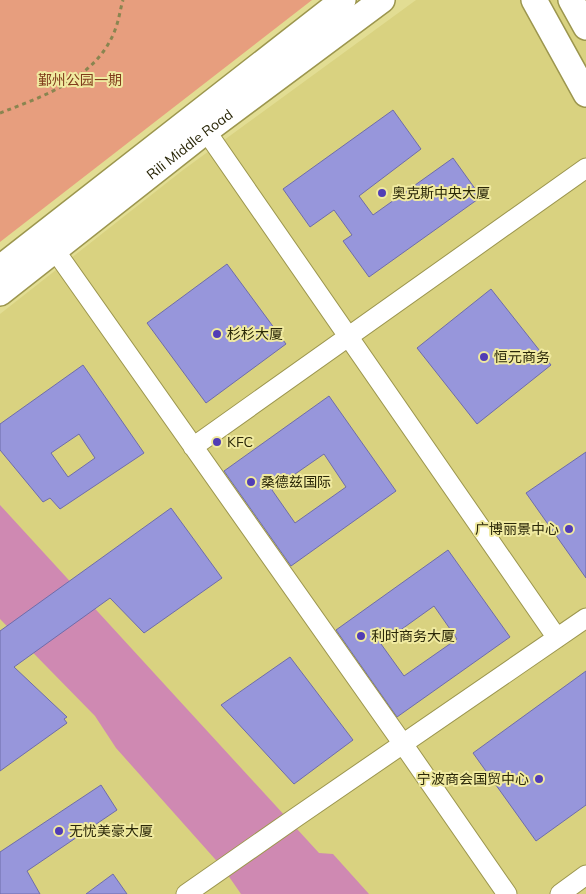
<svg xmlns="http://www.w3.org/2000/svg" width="586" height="894" font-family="Mulish,'Noto Sans SC',sans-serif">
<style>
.built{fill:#d9d280}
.green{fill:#e79e7e}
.water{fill:#cf89b2}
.building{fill:#9796db;stroke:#6e6caa;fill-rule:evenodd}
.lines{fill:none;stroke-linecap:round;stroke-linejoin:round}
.minor-casing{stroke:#9c964e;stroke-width:21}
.major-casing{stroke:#9c964e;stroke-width:28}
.path{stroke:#898550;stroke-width:3;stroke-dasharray:4 4;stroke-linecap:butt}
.minor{stroke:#fff;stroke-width:19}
.major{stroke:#fff;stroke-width:25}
.poi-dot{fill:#513db5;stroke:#f0eaa0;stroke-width:2}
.labels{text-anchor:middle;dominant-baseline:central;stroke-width:4;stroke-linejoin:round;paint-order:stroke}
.park-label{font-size:14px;fill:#813d1c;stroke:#f0eaa0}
.street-label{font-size:14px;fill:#2a2708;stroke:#f0eaa0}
.poi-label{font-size:14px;fill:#2a2708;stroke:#f0eaa0;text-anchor:start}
</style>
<rect width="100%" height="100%" fill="#e2dd93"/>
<!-- built -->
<path class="built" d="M 416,0 L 586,0 L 586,894 L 0,894 L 0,314 L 183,170 Z"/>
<!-- green -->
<path class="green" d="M 0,0 L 312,0 L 0,242 Z"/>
<!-- water -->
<path class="water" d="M 0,505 L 319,853 L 333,854 L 369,894 L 241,894 L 223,868 L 116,748 L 95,716 L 0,619 Z"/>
<!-- building -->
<path class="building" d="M 393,110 L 421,149 L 359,196 L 373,215 L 453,158 L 481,197 L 369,277 L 343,241 L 352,235 L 334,210 L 310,227 L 283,189 Z
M 227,264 L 286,344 L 206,403 L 147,323 Z
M 491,289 L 551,365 L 477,424 L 417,348 Z
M 83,365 L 144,453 L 60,509 L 50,498 L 43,502 L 0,450 L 0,424 ZM 79,434 L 95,458 L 68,477 L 51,453 Z
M 329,396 L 396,491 L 291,566 L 224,471 ZM 324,454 L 346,487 L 295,523 L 272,490 Z
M 586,452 L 586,578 L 526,493 Z
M 171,508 L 222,578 L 144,633 L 110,598 L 14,667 L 67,717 L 64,719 L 67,723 L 0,771 L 0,631 Z
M 448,550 L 510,637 L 397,717 L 336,630 ZM 434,606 L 457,639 L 404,676 L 381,644 Z
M 290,657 L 353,740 L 294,784 L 221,705 Z
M 586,671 L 586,805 L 536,841 L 473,753 Z
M 101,785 L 117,810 L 27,871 L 40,894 L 0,894 L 0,852 Z
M 113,874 L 127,894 L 86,894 Z"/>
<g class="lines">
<!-- minor casing -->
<g class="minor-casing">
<path id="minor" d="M 206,131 L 557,638
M 54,249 L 403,744 L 507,894
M 193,447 L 586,168
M 186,894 L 295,818 L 586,618
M 560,894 L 586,875"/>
</g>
<!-- major casing -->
<g class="major-casing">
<g id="major">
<path d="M 534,0 L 586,94"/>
<path d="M 571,0 L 586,27"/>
<path d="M 0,268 L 343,0"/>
<path id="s1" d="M 0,293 L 206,131 L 382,0"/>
</g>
</g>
<!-- path -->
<path class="path" d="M 0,113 C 44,96 97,78 115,30 C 119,20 120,10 123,0"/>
<!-- minor -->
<use href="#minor" class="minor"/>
<!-- major -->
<use href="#major" class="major"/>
</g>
<!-- markers -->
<g class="poi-dot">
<circle cx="382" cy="193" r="5"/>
<circle cx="217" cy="334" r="5"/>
<circle cx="484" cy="357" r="5"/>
<circle cx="217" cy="442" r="5"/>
<circle cx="251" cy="482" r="5"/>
<circle cx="569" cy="529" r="5"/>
<circle cx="361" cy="636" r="5"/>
<circle cx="539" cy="779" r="5"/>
<circle cx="59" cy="831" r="5"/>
</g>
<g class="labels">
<!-- park labels -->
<g class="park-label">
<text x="80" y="80">鄞州公园一期</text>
</g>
<!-- street labels -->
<g class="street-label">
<text stroke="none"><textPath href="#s1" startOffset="241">Rili Middle Road</textPath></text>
</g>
<!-- poi labels -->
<g class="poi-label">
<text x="392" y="193">奥克斯中央大厦</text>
<text x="227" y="334">杉杉大厦</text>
<text x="494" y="357">恒元商务</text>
<text x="227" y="442">KFC</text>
<text x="261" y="482">桑德兹国际</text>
<text x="559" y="529" text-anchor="end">广博丽景中心</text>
<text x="371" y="636">利时商务大厦</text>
<text x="529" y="779" text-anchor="end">宁波商会国贸中心</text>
<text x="69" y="831">无忧美豪大厦</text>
</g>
</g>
</svg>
